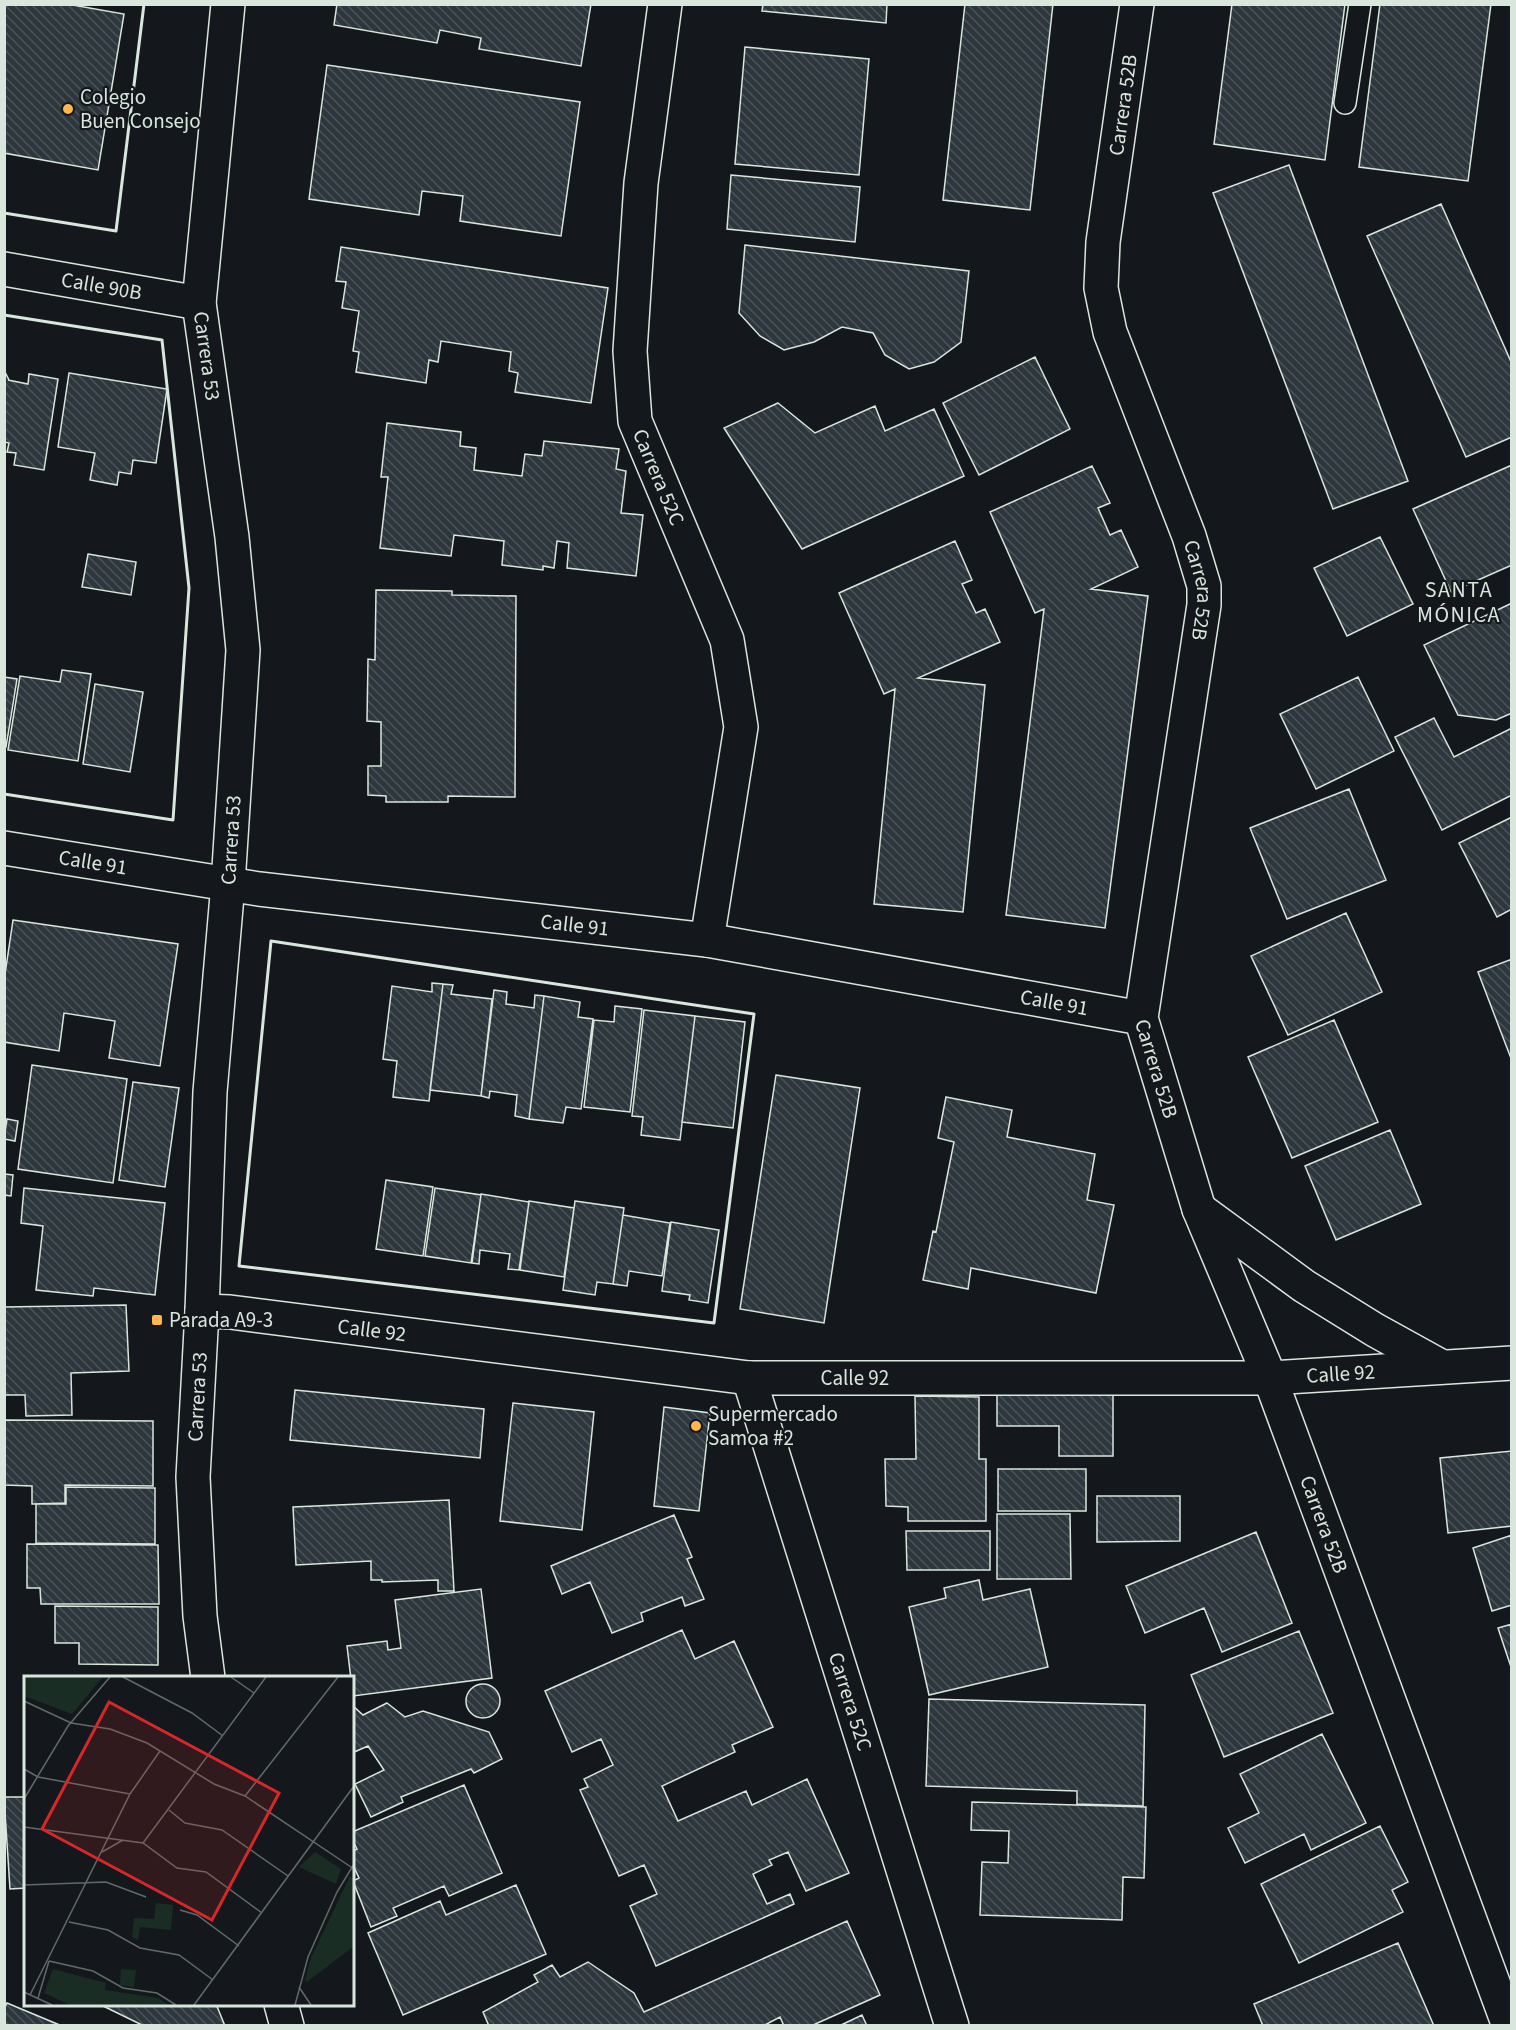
<svg xmlns="http://www.w3.org/2000/svg" width="1516" height="2030" font-family="'Source Sans 3',sans-serif">
<style>
.building{fill:url(#building-back-hatch);stroke:#d8e6dc;stroke-width:1.5}
.lines{fill:none;stroke-linecap:round;stroke-linejoin:round}
.lane-casing{stroke:#d8e6dc;stroke-width:24}
.street-casing{stroke:#d8e6dc;stroke-width:36}
.secondary-casing{stroke:#d8e6dc;stroke-width:36}
.lane{stroke:#14181c;stroke-width:21}
.street{stroke:#14181c;stroke-width:33}
.secondary{stroke:#14181c;stroke-width:33}
.wall{stroke:#d8e6dc;stroke-width:3}
.poi-dot{fill:#ffb74d;stroke:#14181c;stroke-width:2}
.labels{text-anchor:middle;dominant-baseline:central;stroke-width:4.5;stroke-linejoin:round;paint-order:stroke}
.poi-label{font-size:21px;fill:#d8e6dc;stroke:#14181c;text-anchor:start}
.street-label{font-size:21px;fill:#d8e6dc;stroke:#14181c}
.neighbourhood-label{font-size:22px;letter-spacing:1.5px;fill:#d8e6dc;stroke:#14181c}
.inset-road{fill:none;stroke:#626a69;stroke-width:1.5}
.view{fill:#d62828;fill-opacity:0.15;stroke:#d62828;stroke-width:3}
.inset-edge{fill:none;stroke:#d8e6dc;stroke-width:3}
</style>
<defs>
<pattern id="building-back-hatch" width="6" height="6" patternUnits="userSpaceOnUse" patternTransform="scale(1.5)"><rect width="6" height="6" fill="#2c363c"/><path d="M-1 5l2 2M0 0l6 6M5-1l2 2" fill="none" stroke="#4a5358"/></pattern>
</defs>
<rect width="100%" height="100%" fill="#14181c"/>
<!-- building -->
<path class="building" d="M 4,4 L 67,4 L 124,14 L 98,170 L 4,153 Z
M 337,4 L 591,4 L 581,66 L 479,49 L 481,38 L 440,30 L 437,43 L 334,25 Z
M 763,4 L 887,4 L 886,23 L 762,11 Z
M 965,4 L 1053,4 L 1030,210 L 943,200 Z
M 1232,4 L 1345,4 L 1325,160 L 1214,144 Z
M 1380,4 L 1491,4 L 1468,181 L 1359,167 Z
M 745,47 L 869,59 L 859,175 L 735,164 Z
M 327,65 L 580,102 L 561,236 L 460,221 L 463,196 L 422,191 L 419,215 L 309,199 Z
M 1289,165 L 1408,481 L 1333,509 L 1213,193 Z
M 731,175 L 860,187 L 855,242 L 727,229 Z
M 1441,204 L 1512,364 L 1512,437 L 1466,457 L 1367,236 Z
M 745,245 L 969,271 L 961,342 L 934,362 L 909,369 L 885,355 L 873,333 L 842,327 L 814,342 L 784,350 L 760,336 L 739,313 Z
M 341,247 L 608,288 L 591,403 L 515,392 L 518,373 L 509,371 L 511,352 L 441,341 L 438,362 L 429,360 L 426,383 L 356,372 L 359,352 L 353,351 L 359,311 L 342,308 L 346,282 L 336,281 Z
M 1035,357 L 1070,429 L 979,475 L 943,403 Z
M 4,370 L 9,380 L 8,380 L 28,384 L 29,374 L 58,379 L 44,470 L 14,465 L 16,453 L 7,452 L 9,443 L 4,442 Z
M 69,373 L 167,389 L 156,463 L 133,460 L 131,474 L 119,472 L 117,485 L 90,480 L 95,453 L 58,447 Z
M 778,403 L 815,433 L 875,406 L 885,431 L 934,409 L 964,476 L 802,549 L 724,428 Z
M 387,423 L 461,432 L 460,446 L 476,448 L 474,470 L 522,476 L 525,454 L 542,456 L 544,441 L 619,449 L 616,469 L 626,471 L 621,513 L 643,515 L 636,576 L 567,568 L 569,543 L 557,541 L 554,568 L 543,566 L 543,570 L 502,565 L 504,541 L 454,535 L 451,556 L 380,548 L 388,477 L 381,477 Z
M 1512,465 L 1512,565 L 1451,592 L 1413,509 Z
M 1092,466 L 1110,503 L 1098,508 L 1110,535 L 1121,530 L 1138,567 L 1091,589 L 1148,596 L 1105,928 L 1006,915 L 1044,609 L 1035,613 L 990,512 Z
M 1380,537 L 1413,604 L 1347,636 L 1314,568 Z
M 955,541 L 972,580 L 962,584 L 976,613 L 985,609 L 1000,642 L 918,678 L 985,685 L 963,912 L 874,904 L 895,689 L 884,694 L 839,593 Z
M 88,554 L 136,562 L 131,595 L 82,587 Z
M 376,590 L 452,591 L 452,595 L 516,596 L 515,797 L 448,796 L 448,802 L 386,802 L 386,796 L 368,795 L 368,766 L 381,766 L 381,722 L 367,721 L 368,659 L 375,660 Z
M 1512,603 L 1512,713 L 1496,720 L 1458,715 L 1424,645 Z
M 62,670 L 91,674 L 78,761 L 8,750 L 20,676 L 60,682 Z
M 4,677 L 17,679 L 6,747 L 4,747 Z
M 1358,677 L 1394,751 L 1316,789 L 1280,714 Z
M 95,684 L 143,692 L 130,772 L 83,764 Z
M 1434,718 L 1454,757 L 1512,728 L 1512,795 L 1442,830 L 1395,737 Z
M 1349,789 L 1386,880 L 1287,919 L 1250,828 Z
M 1512,817 L 1512,909 L 1497,917 L 1459,843 Z
M 1346,913 L 1382,992 L 1288,1035 L 1251,956 Z
M 13,920 L 178,944 L 160,1066 L 109,1058 L 115,1021 L 64,1013 L 59,1051 L 4,1042 L 4,981 Z
M 1512,959 L 1512,1061 L 1478,972 Z
M 432,983 L 443,984 L 429,1101 L 393,1097 L 397,1061 L 383,1059 L 392,986 L 432,992 Z
M 443,984 L 453,985 L 451,994 L 492,999 L 481,1096 L 430,1090 Z
M 494,990 L 507,992 L 506,1004 L 534,1008 L 535,995 L 544,996 L 529,1119 L 515,1116 L 517,1095 L 490,1091 L 489,1098 L 481,1096 Z
M 544,996 L 580,1002 L 578,1017 L 593,1019 L 581,1109 L 566,1107 L 563,1123 L 529,1119 Z
M 615,1006 L 642,1009 L 630,1112 L 584,1107 L 594,1020 L 614,1022 Z
M 644,1010 L 695,1016 L 680,1140 L 641,1135 L 643,1117 L 632,1116 Z
M 695,1016 L 745,1022 L 733,1128 L 682,1122 Z
M 1334,1020 L 1378,1122 L 1292,1158 L 1248,1057 Z
M 32,1065 L 127,1079 L 113,1183 L 18,1169 Z
M 776,1075 L 860,1088 L 824,1323 L 740,1309 Z
M 133,1082 L 179,1088 L 165,1187 L 119,1180 Z
M 946,1097 L 1012,1110 L 1007,1137 L 1095,1154 L 1087,1200 L 1114,1205 L 1096,1293 L 971,1268 L 968,1289 L 923,1280 L 933,1231 L 936,1232 L 954,1142 L 938,1138 Z
M 7,1119 L 18,1121 L 15,1141 L 4,1139 Z
M 1390,1130 L 1421,1204 L 1336,1240 L 1305,1166 Z
M 4,1174 L 13,1175 L 11,1196 L 4,1195 Z
M 386,1180 L 433,1187 L 423,1256 L 376,1249 Z
M 24,1188 L 165,1203 L 155,1295 L 94,1288 L 93,1296 L 36,1290 L 43,1226 L 21,1223 Z
M 435,1188 L 481,1195 L 471,1263 L 425,1256 Z
M 481,1194 L 529,1202 L 519,1270 L 508,1269 L 510,1254 L 480,1250 L 479,1264 L 472,1263 Z
M 529,1201 L 574,1208 L 564,1277 L 520,1270 Z
M 575,1201 L 624,1208 L 613,1284 L 597,1282 L 595,1295 L 563,1290 Z
M 623,1215 L 670,1223 L 662,1276 L 629,1271 L 627,1286 L 613,1284 Z
M 671,1222 L 719,1230 L 708,1303 L 689,1300 L 690,1295 L 662,1291 Z
M 126,1305 L 129,1371 L 71,1373 L 72,1415 L 26,1416 L 25,1395 L 4,1395 L 4,1307 Z
M 997,1389 L 1113,1389 L 1113,1456 L 1059,1456 L 1059,1426 L 997,1426 Z
M 295,1390 L 484,1409 L 480,1458 L 290,1440 Z
M 915,1396 L 979,1397 L 979,1459 L 986,1459 L 986,1521 L 908,1521 L 908,1507 L 886,1506 L 885,1459 L 916,1459 Z
M 513,1403 L 594,1412 L 582,1530 L 500,1521 Z
M 664,1407 L 710,1413 L 699,1511 L 654,1506 Z
M 4,1420 L 153,1421 L 153,1486 L 65,1485 L 65,1503 L 32,1504 L 32,1486 L 5,1485 Z
M 1512,1451 L 1512,1526 L 1448,1533 L 1440,1458 Z
M 998,1469 L 1086,1469 L 1086,1511 L 998,1511 Z
M 66,1487 L 155,1488 L 155,1544 L 36,1543 L 36,1504 L 66,1504 Z
M 1097,1496 L 1180,1496 L 1180,1541 L 1097,1542 Z
M 449,1500 L 454,1591 L 438,1591 L 438,1580 L 382,1582 L 382,1580 L 371,1580 L 371,1561 L 296,1565 L 293,1507 Z
M 997,1514 L 1070,1514 L 1071,1579 L 997,1579 Z
M 674,1515 L 692,1557 L 687,1559 L 704,1599 L 685,1606 L 682,1597 L 641,1613 L 643,1621 L 612,1633 L 590,1582 L 562,1594 L 551,1566 Z
M 906,1531 L 990,1531 L 990,1570 L 907,1570 Z
M 1256,1532 L 1292,1623 L 1222,1652 L 1204,1608 L 1145,1633 L 1126,1586 Z
M 1512,1535 L 1512,1605 L 1492,1611 L 1473,1548 Z
M 27,1544 L 158,1545 L 159,1604 L 41,1604 L 40,1588 L 27,1588 Z
M 979,1580 L 983,1600 L 1030,1589 L 1048,1667 L 929,1695 L 909,1607 L 946,1598 L 944,1588 Z
M 481,1589 L 492,1678 L 353,1696 L 347,1646 L 387,1641 L 388,1650 L 401,1648 L 395,1600 Z
M 55,1606 L 158,1607 L 158,1665 L 79,1664 L 79,1643 L 55,1643 Z
M 1512,1624 L 1512,1670 L 1498,1628 Z
M 682,1630 L 695,1659 L 734,1641 L 773,1727 L 732,1745 L 735,1752 L 662,1786 L 678,1821 L 746,1791 L 752,1805 L 807,1779 L 849,1873 L 806,1891 L 788,1852 L 769,1860 L 772,1865 L 753,1874 L 767,1904 L 790,1894 L 794,1904 L 656,1966 L 630,1906 L 657,1894 L 644,1865 L 619,1876 L 580,1790 L 588,1787 L 584,1779 L 613,1765 L 601,1739 L 572,1752 L 545,1691 Z
M 1299,1631 L 1333,1713 L 1224,1757 L 1191,1675 Z
M466 1701a17 17 0 1 1 34 0a17 17 0 1 1-34 0Z
M 929,1699 L 1145,1705 L 1143,1806 L 1077,1804 L 1077,1791 L 926,1786 Z
M 387,1703 L 405,1717 L 423,1711 L 489,1732 L 502,1759 L 474,1773 L 471,1769 L 401,1797 L 403,1802 L 371,1817 L 355,1784 L 384,1770 L 368,1746 L 352,1753 L 352,1705 L 363,1715 Z
M 1322,1734 L 1366,1823 L 1311,1850 L 1304,1834 L 1245,1863 L 1228,1828 L 1259,1813 L 1240,1774 Z
M 464,1785 L 502,1873 L 449,1896 L 444,1886 L 393,1908 L 397,1916 L 371,1927 L 353,1881 L 359,1878 L 352,1863 L 352,1851 L 357,1849 L 352,1839 L 352,1832 Z
M 4,1797 L 26,1797 L 26,1888 L 10,1889 Z
M 972,1802 L 1146,1807 L 1144,1878 L 1123,1877 L 1122,1920 L 980,1915 L 982,1862 L 1008,1863 L 1009,1831 L 971,1830 Z
M 1380,1826 L 1408,1882 L 1392,1890 L 1403,1912 L 1299,1963 L 1261,1884 Z
M 516,1885 L 546,1954 L 403,2015 L 368,1933 L 440,1901 L 446,1915 Z
M 847,1921 L 880,1995 L 811,2026 L 784,2026 L 780,2017 L 763,2026 L 489,2026 L 483,2012 L 538,1982 L 534,1975 L 552,1965 L 560,1977 L 588,1962 L 634,1993 L 644,2012 Z
M 1398,1943 L 1434,2026 L 1263,2026 L 1254,2004 Z
M 7,2003 L 62,2026 L 4,2026 L 4,2009 Z
M 99,2004 L 216,2004 L 225,2026 L 144,2026 Z
M 862,2015 L 867,2026 L 839,2026 Z"/>
<g class="lines">
<!-- lane casing -->
<g class="lane-casing">
<path id="lane" d="M 1345,103 L 1360,4"/>
</g>
<!-- street casing -->
<g class="street-casing">
<g id="street">
<path id="s1" d="M 665,4 L 641,183 L 630,351 L 635,421 L 727,640 L 741,727 L 707,940"/>
<path id="s2" d="M 1137,4 L 1103,242 L 1101,288 L 1110,332 L 1189,536 L 1204,586 L 1204,605 L 1141,1018 L 1199,1209 L 1270,1378 L 1509,2026"/>
<path id="s3" d="M 4,269 L 199,303"/>
<path id="s4" d="M 4,848 L 259,889 L 707,940 L 1141,1018"/>
<path d="M 1199,1209 L 1304,1286 L 1375,1330 L 1442,1367"/>
<path id="s5" d="M 202,1311 L 230,1312 L 749,1378 L 1270,1378 L 1512,1363"/>
<path id="s6" d="M 749,1378 L 952,2026"/>
</g>
</g>
<!-- secondary casing -->
<g class="secondary-casing">
<g id="secondary">
<path id="s7" d="M 208,1678 L 200,1616 L 193,1477 L 202,1311 L 210,1092 L 228,884 L 243,650 L 232,537 L 199,303 L 228,4"/>
<path d="M 281,2004 L 287,2026"/>
</g>
</g>
<!-- lane -->
<use href="#lane" class="lane"/>
<!-- street -->
<use href="#street" class="street"/>
<!-- secondary -->
<use href="#secondary" class="secondary"/>
<!-- wall -->
<path class="wall" d="M 4,213 L 116,231 L 144,4
M 4,315 L 162,340 L 189,588 L 173,820 L 4,794
M 271,941 L 754,1014 L 714,1323 L 239,1266 Z"/>
</g>
<!-- markers -->
<g class="poi-dot">
<circle cx="68" cy="109" r="6"/>
<rect x="151" y="1314" width="12" height="12" rx="3"/>
<circle cx="696" cy="1426" r="6"/>
</g>
<g class="labels">
<!-- poi labels -->
<g class="poi-label">
<text x="80" y="97">Colegio<tspan x="80" dy="24">Buen Consejo</tspan></text>
<text x="169" y="1320">Parada A9-3</text>
<text x="708" y="1414">Supermercado<tspan x="708" dy="24">Samoa #2</tspan></text>
</g>
<!-- street labels -->
<g class="street-label">
<text transform="translate(1123 105) rotate(-82)">Carrera 52B</text>
<text stroke="none"><textPath href="#s3" startOffset="99">Calle 90B</textPath></text>
<text transform="translate(207 356) rotate(82)">Carrera 53</text>
<text stroke="none"><textPath href="#s1" startOffset="480">Carrera 52C</textPath></text>
<text stroke="none"><textPath href="#s2" startOffset="606">Carrera 52B</textPath></text>
<text stroke="none"><textPath href="#s7" startOffset="840">Carrera 53</textPath></text>
<text stroke="none"><textPath href="#s4" startOffset="90">Calle 91</textPath></text>
<text stroke="none"><textPath href="#s4" startOffset="576">Calle 91</textPath></text>
<text stroke="none"><textPath href="#s4" startOffset="1062">Calle 91</textPath></text>
<text stroke="none"><textPath href="#s2" startOffset="1092">Carrera 52B</textPath></text>
<text stroke="none"><textPath href="#s5" startOffset="171">Calle 92</textPath></text>
<text stroke="none"><textPath href="#s5" startOffset="1143">Calle 92</textPath></text>
<text stroke="none"><textPath href="#s5" startOffset="657">Calle 92</textPath></text>
<text stroke="none"><textPath href="#s7" startOffset="282">Carrera 53</textPath></text>
<text stroke="none"><textPath href="#s2" startOffset="1578">Carrera 52B</textPath></text>
<text stroke="none"><textPath href="#s6" startOffset="339">Carrera 52C</textPath></text>
</g>
<!-- neighbourhood labels -->
<g class="neighbourhood-label">
<text x="1459" y="590">SANTA<tspan x="1459" dy="25">MÓNICA</tspan></text>
</g>
</g>
<!-- overview -->
<g transform="translate(24 1676)">
<rect width="330" height="330" fill="#14181c"/>
<path d="M 29,293 L 82,307 L 81,314 L 134,322 L 145,329 L 46,329 L 20,317 Z" fill="#1a2d24"/>
<path d="M 0,1 L 79,1 L 48,38 L 0,20 ZM 291,176 L 317,193 L 312,208 L 275,191 ZM 326,200 L 330,203 L 330,270 L 283,306 L 281,304 L 287,282 ZM 132,227 L 149,229 L 147,254 L 116,251 L 114,264 L 108,261 L 110,242 L 130,243 ZM 97,293 L 112,294 L 110,311 L 96,309 Z" fill="#1a2d24"/>
<path class="inset-road" d="M 99,1 L 168,37 L 199,60M 207,1 L 230,17M 0,25 L 47,47 L 86,53 L 123,67 L 190,108 L 221,120 L 330,193M 0,93 L 14,101 L 106,118M 221,120 L 314,1M 0,123 L 44,50 L 86,1M 145,134 L 161,147 L 198,154 L 264,200M 0,151 L 119,167 L 153,192 L 182,196 L 238,237M 119,167 L 242,1M 78,176 L 99,164M 0,209 L 82,206 L 122,221M 156,234 L 173,239 L 215,270M 45,246 L 84,254 L 116,272 L 155,279 L 189,304M 25,285 L 69,295 L 99,312 L 133,317 L 152,329M 275,311 L 287,329M 0,316 L 28,329M 6,319 L 106,118 L 136,75M 14,322 L 25,285M 170,329 L 330,110M 271,329 L 284,281 L 313,216 L 330,188"/>
<path class="view" d="M 85,26 L 255,117 L 188,244 L 18,153 Z"/>
<rect width="330" height="330" class="inset-edge"/>
</g>
<!-- border -->
<rect width="1516" height="2030" fill="none" stroke="#d8e6dc" stroke-width="12"/>
</svg>
